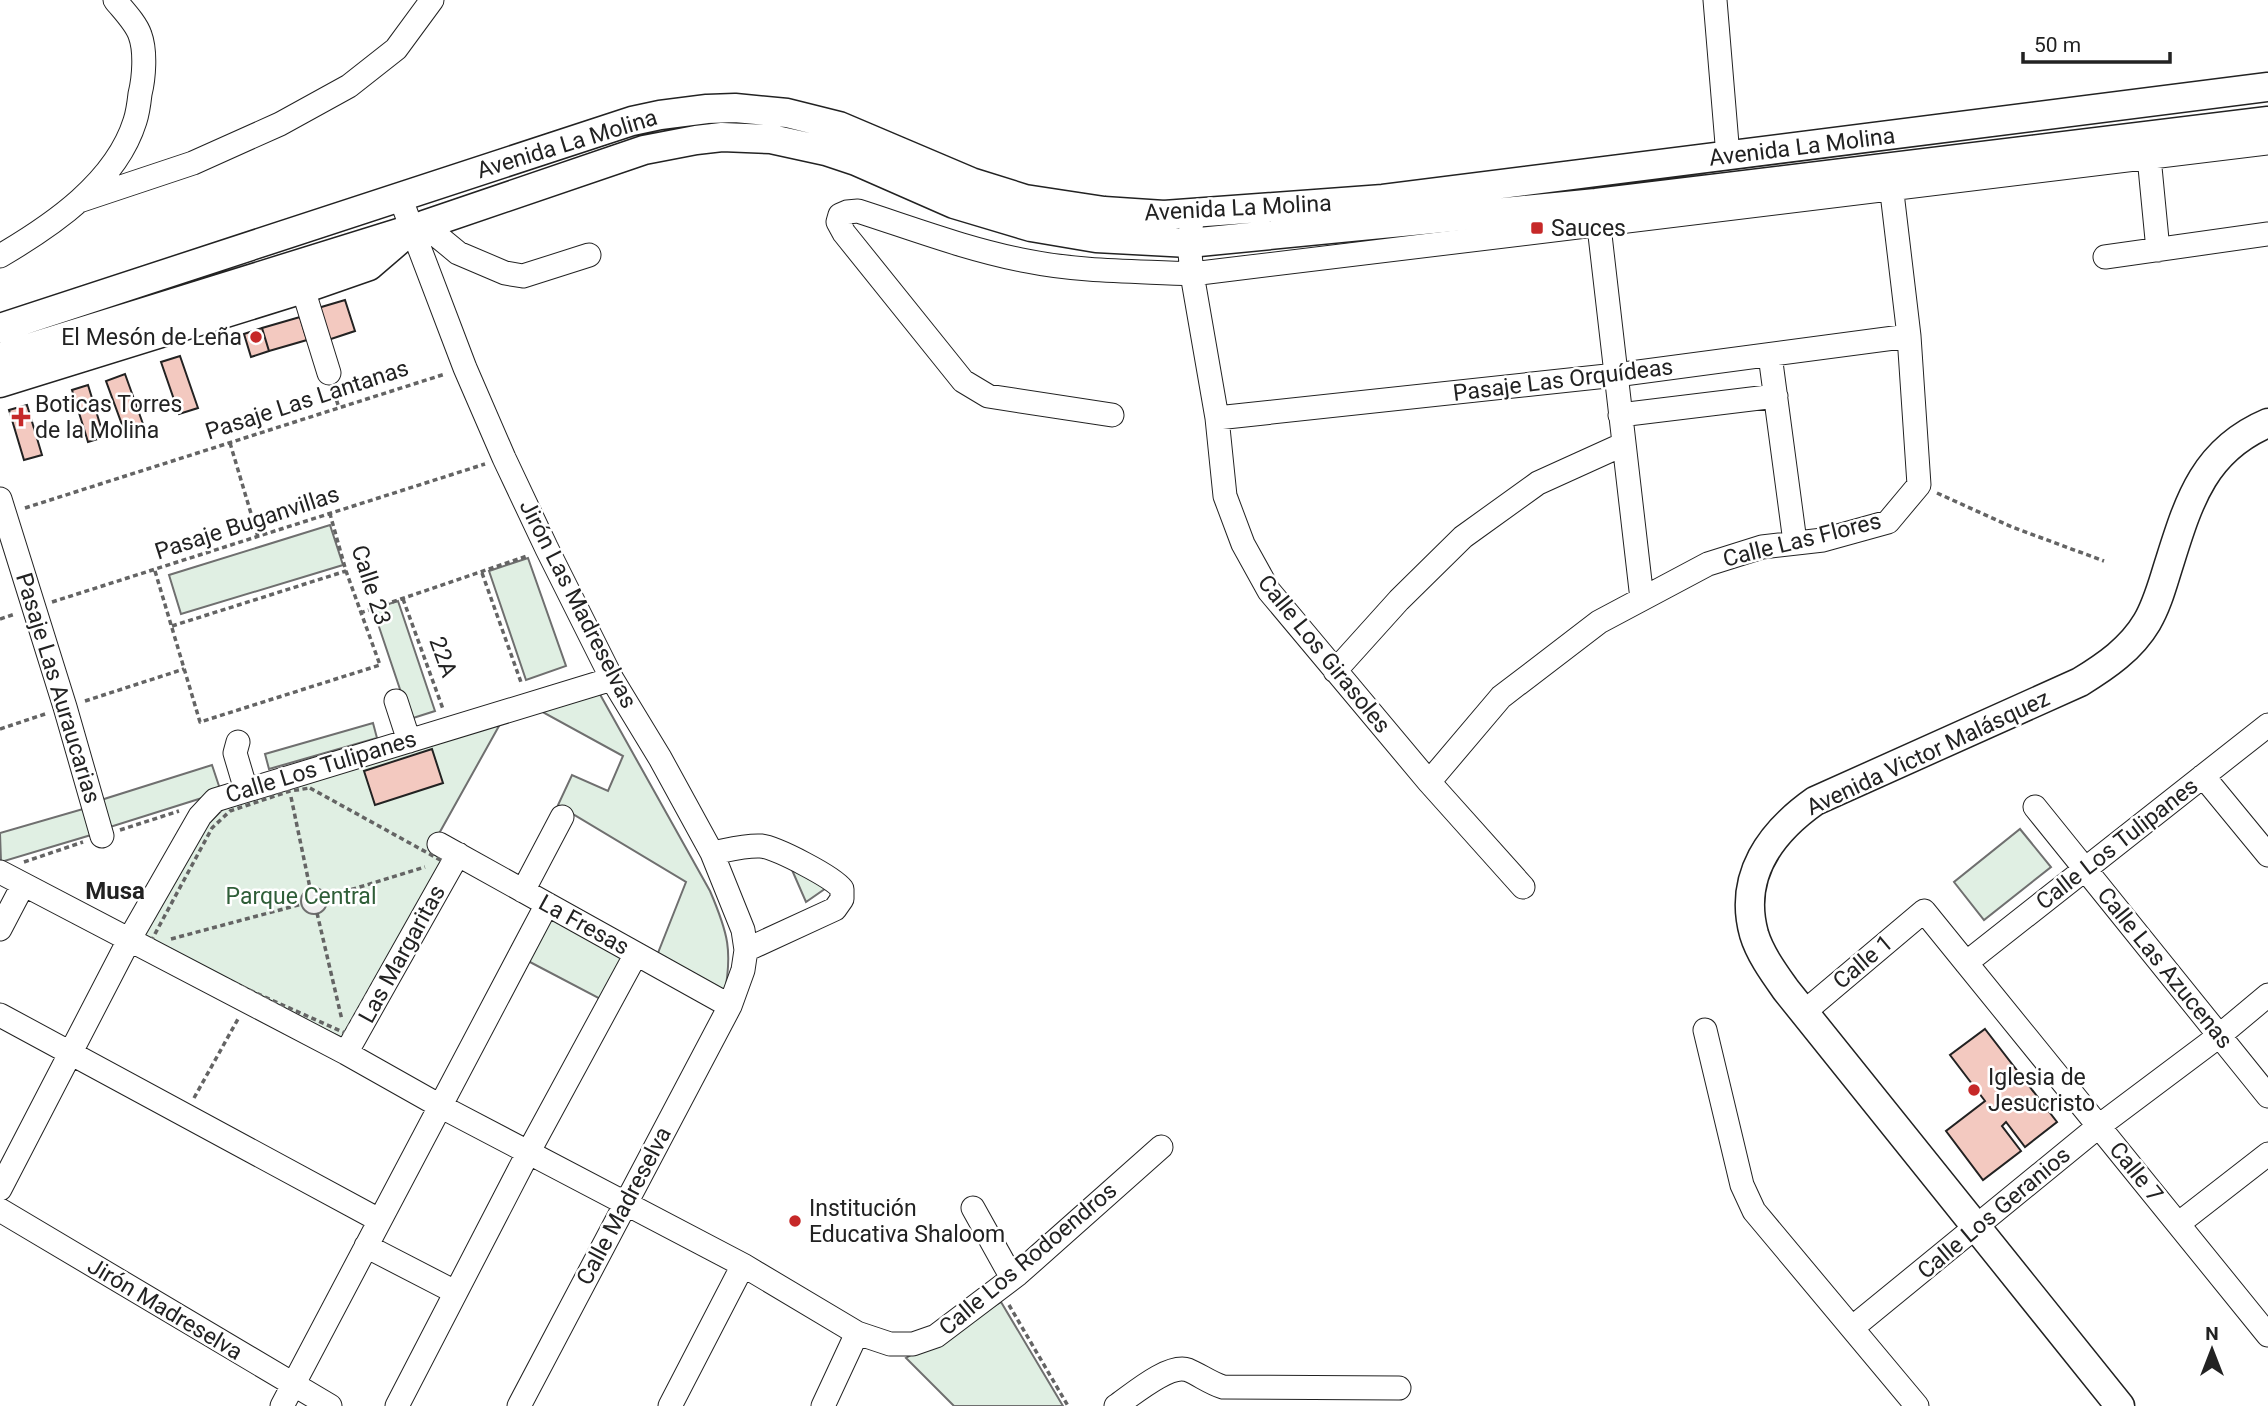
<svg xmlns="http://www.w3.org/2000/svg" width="2268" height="1406" font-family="Roboto,sans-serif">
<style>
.green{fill:#e0efe3;stroke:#6f6f6f;stroke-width:2}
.parking{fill:#ededed;stroke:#6f6f6f;stroke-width:2}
.building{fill:#f3c9c0;stroke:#222;stroke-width:2}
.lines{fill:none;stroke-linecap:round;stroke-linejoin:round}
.minor-casing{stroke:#222;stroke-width:25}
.major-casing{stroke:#222;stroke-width:31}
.path{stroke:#646464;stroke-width:3.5;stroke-dasharray:5 3.5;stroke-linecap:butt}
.minor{stroke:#fff;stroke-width:23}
.major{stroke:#fff;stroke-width:28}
.poi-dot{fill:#c62828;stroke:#fff;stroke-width:2.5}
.labels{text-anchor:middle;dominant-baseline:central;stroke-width:5;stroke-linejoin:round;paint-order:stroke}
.street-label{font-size:23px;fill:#222;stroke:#fff}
.poi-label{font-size:23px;fill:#222;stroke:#fff;text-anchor:start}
.park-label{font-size:23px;fill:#2f5e38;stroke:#fff}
.neighbourhood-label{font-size:24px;font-weight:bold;fill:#222;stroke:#fff}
</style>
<rect width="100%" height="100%" fill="#fff"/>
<!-- green -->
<path class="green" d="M 330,525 L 343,565 L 181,614 L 169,575 Z
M 528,558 L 566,666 L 526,680 L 489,571 Z
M 398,601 L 435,711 L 410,719 L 373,609 Z
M 597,689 L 710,891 C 728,933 733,951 724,997 L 656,958 L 686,882 L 558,805 L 572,775 L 608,791 L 623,756 L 537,709 Z
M 504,717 L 431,848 L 448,859 L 347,1040 L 134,939 L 204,828 L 223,809 Z
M 373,723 L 377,738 L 269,769 L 265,754 Z
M 212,765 L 221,792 L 110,827 L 101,800 Z
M 83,809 L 91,835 L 1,862 L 0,833 Z
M 2020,829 L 2051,867 L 1984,920 L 1954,882 Z
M 785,854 L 842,877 L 806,902 Z
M 553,914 L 631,955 L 606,1002 L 528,961 Z
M 1001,1302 L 1063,1406 L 954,1406 L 906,1358 Z"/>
<!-- parking -->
<path class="parking" d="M301 901a13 13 0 1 1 26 0a13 13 0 1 1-26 0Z"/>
<!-- building -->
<path class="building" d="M 345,300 L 355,331 L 328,340 L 318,308 Z
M 300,317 L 307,340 L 269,351 L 262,328 Z
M 262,328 L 269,351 L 251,357 L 244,334 Z
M 180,356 L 198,408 L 179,414 L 161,362 Z
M 125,374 L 143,424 L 124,430 L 106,381 Z
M 88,385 L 104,437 L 88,442 L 72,390 Z
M 27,405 L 42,455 L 24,460 L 9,410 Z
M 432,749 L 443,783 L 375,805 L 364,771 Z
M 1985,1029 L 2057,1122 L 2025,1147 L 2006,1122 L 2002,1126 L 2021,1151 L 1983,1180 L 1946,1131 L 1985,1101 L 1950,1055 Z"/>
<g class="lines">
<!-- minor casing -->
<g class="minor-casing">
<path id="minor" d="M 1715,0 L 1728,156
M 2149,157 L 2158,250
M 400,197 L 465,368 L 504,458 L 547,549 L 612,679 L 660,758 L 712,853 L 743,930 L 746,950 L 743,970 L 730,1006 L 519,1406
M 79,201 L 193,163 L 280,124 L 349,86 L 396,49 L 432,0
M 1597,209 L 1642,599
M 1193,213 L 1189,243 L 1192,274 L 1217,418 L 1225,496 L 1243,544 L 1269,591 L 1429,782 L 1523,887
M 424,225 L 458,253 L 505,273 L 523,276 L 589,255
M 0,256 C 53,225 116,182 135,121 C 138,112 139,103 140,94 C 144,78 146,51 140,35 C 136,23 123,10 115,0
M 2105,257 L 2268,234
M 303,289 L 329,373
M 1770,355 L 1795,542
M 1112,415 L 988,396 L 963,381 L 844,233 L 838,222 L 840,215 L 847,212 L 858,211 C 914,229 969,250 1027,261 C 1081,272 1137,271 1192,274 L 2268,143
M 1620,415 L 1776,396
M 1217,418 L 1616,375 L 1909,336
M 0,499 L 65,707 L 102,836
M 1335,671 L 1399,600 L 1463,537 L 1538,483 L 1624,444
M 396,701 L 409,741
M 238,742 L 235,753 L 246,790
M 2203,776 L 2268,855
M 1429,782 L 1501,697 L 1599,622 L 1708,564 L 1762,547 L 1823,540 L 1888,522 L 1919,485 L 1909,336 L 1890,176
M 2035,807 L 2268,1096
M 439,844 L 730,1006
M 712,853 C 728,850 745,845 761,846 C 777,848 833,877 842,889 L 842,899 L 835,909 L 746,950
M 0,872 L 346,1053 L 440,1106 L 743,1265 L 857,1333 L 890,1344 L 913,1344 L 936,1336 L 1018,1274 L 1161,1147
M 523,891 L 562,817
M 0,929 L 23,885
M 1966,963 L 2268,725
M 1803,1013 L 1924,911 L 2268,1335
M 0,1015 L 379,1220
M 1705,1030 L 1742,1185 L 1754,1211 L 1917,1406
M 346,1053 L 458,854
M 0,1189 L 129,940 L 200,816 L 215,800 L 612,679
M 973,1208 L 1012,1278
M 0,1210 L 330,1406
M 2178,1224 L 2268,1154
M 366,1246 L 455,1292
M 1852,1328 L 2099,1126 L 2219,1036 L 2268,995
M 282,1406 L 547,904
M 397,1406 L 528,1153 L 636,954
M 670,1406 L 743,1265
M 823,1406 L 857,1333
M 1116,1406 C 1132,1395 1169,1363 1188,1370 C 1200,1375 1210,1383 1223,1387 L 1399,1388"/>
</g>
<!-- major casing -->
<g class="major-casing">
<path id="major" d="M 0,328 L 632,121 L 660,115 L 707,109 L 735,108 L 787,113 L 839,126 L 971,182 L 1025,199 L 1104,211 L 1164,215 L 1383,199 L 2268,87
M 0,357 L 424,225 L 644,150 L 696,140 L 722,137 L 771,139 L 826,151 L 856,161 L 954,204 L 1031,227 L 1096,238 L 1189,243 L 1596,203 L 2268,121
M 0,383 L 303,289 L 369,266 L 405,235
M 2120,1406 L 1786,990 C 1774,973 1760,954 1754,934 C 1738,876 1771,832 1815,801 L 2080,682 C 2106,666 2131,649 2147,622 C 2157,605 2162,586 2168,567 C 2188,504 2202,451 2268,423"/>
</g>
<!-- path -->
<path class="path" d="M 334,392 L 339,408
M 230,443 L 258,537
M 1937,493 L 2012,527 L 2104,561
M 25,508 L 445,374
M 155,571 L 200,722 L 380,665 L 346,571 L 330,514
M 482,573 L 522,685
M 403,599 L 443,709
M 52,602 L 485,464
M 360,613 L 527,556
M 0,619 L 15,614
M 172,626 L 346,571
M 85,701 L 184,669
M 0,729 L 48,713
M 310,788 L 444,862 L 345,1033 L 149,945 L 212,828 L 230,811 L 290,791 Z
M 291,797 L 310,888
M 120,830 L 179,811
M 24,862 L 83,842
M 327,897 L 425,867
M 317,913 L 342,1020
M 171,939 L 302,904
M 194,1098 L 238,1019
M 1009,1305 L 1068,1406"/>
<!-- minor -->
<use href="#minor" class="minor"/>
<!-- major -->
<use href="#major" class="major"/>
</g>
<!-- markers -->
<g class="poi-dot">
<rect x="1530" y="221" width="14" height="14" rx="3.5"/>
<circle cx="256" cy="337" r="7"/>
<path d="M17.5 406.5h7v7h7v7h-7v7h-7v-7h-7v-7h7z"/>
<circle cx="1974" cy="1090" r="7"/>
<circle cx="795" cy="1221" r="7"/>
</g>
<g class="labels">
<!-- street labels -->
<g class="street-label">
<text transform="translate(567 144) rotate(-17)">Avenida La Molina</text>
<text transform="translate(1802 147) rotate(-7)">Avenida La Molina</text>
<text transform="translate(1238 208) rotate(-3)">Avenida La Molina</text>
<text transform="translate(1563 380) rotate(-7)">Pasaje Las Orquídeas</text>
<text transform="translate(307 400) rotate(-18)">Pasaje Las Lantanas</text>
<text transform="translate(247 523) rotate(-18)">Pasaje Buganvillas</text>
<text transform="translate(1802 540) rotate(-14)">Calle Las Flores</text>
<text transform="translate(371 585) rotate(72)">Calle 23</text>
<text transform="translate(578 604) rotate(63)">Jirón Las Madreselvas</text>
<text transform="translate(1324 654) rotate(51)">Calle Los Girasoles</text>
<text transform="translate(443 657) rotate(70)">22A</text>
<text transform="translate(58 688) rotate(73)">Pasaje Las Auraucarias</text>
<text transform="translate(1928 753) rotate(-25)">Avenida Victor Malásquez</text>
<text transform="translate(321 767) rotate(-17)">Calle Los Tulipanes</text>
<text transform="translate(2117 844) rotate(-38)">Calle Los Tulipanes</text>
<text transform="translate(584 925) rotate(29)">La Fresas</text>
<text transform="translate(402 954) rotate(-61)">Las Margaritas</text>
<text transform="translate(1863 962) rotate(-40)">Calle 1</text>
<text transform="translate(2165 968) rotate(51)">Calle Las Azucenas</text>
<text transform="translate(2136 1172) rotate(51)">Calle 7</text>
<text transform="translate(624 1206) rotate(-62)">Calle Madreselva</text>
<text transform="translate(1994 1213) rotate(-40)">Calle Los Geranios</text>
<text transform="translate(1028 1259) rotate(-40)">Calle Los Rodoendros</text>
<text transform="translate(165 1309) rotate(31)">Jirón Madreselva</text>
</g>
<!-- poi labels -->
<g class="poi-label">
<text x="1551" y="228">Sauces</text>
<text x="242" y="337" text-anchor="end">El Mesón de Leña</text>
<text x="35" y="404">Boticas Torres<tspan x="35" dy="26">de la Molina</tspan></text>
<text x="1988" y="1077">Iglesia de<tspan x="1988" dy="26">Jesucristo</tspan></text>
<text x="809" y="1208">Institución<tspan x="809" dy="26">Educativa Shaloom</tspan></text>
</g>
<!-- park labels -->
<g class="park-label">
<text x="301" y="896">Parque Central</text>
</g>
<!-- neighbourhood labels -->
<g class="neighbourhood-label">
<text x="115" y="891">Musa</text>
</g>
</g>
<!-- north arrow -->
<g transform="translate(2212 1350)" stroke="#ffffff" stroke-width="5" paint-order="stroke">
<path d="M0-5L12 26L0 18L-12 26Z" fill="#222222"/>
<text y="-10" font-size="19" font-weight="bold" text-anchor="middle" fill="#222222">N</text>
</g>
<!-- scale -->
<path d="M2023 52v10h147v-10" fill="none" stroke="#222222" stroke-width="3.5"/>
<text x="2034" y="52" font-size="21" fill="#222222" stroke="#ffffff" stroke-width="5" paint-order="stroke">50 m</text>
</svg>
